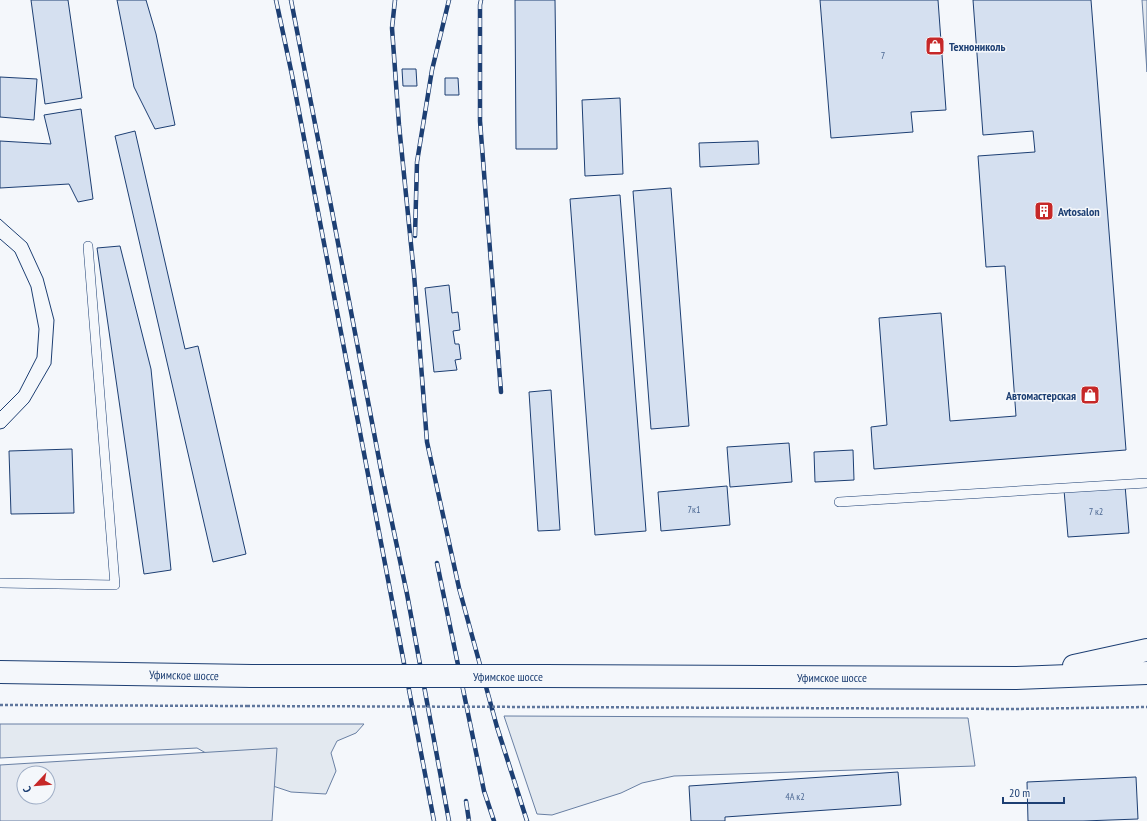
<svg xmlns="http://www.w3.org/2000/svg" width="1147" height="821" font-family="'PT Sans Narrow',sans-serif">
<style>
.green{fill:#e3e9f0;stroke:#687fa3}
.parking{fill:#e3e8f0;stroke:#687fa3;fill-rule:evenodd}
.building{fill:#d5e0f0;stroke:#1d3f73}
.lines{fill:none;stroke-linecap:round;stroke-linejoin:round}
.service-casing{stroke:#1d3f73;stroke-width:10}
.primary-casing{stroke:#1d3f73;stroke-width:24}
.path{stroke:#5e769c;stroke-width:2.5;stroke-dasharray:3 2;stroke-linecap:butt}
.service{stroke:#f4f7fb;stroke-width:9}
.primary{stroke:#f4f7fb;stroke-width:22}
.tram{stroke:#1d3f73;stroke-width:1}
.rail-casing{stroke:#1d3f73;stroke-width:4.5}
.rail{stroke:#f4f7fb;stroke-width:3;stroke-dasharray:9;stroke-linecap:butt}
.primary-bridge-casing{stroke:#1d3f73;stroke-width:24;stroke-linecap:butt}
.path-bridge{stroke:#5e769c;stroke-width:2.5;stroke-dasharray:3 2;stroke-linecap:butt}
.primary-bridge{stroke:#f4f7fb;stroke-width:22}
.labels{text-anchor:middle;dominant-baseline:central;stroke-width:3;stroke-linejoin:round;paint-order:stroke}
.number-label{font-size:10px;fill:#4b6792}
.poi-label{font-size:12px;font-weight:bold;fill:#1d3f73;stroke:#f4f7fb;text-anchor:start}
.street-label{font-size:12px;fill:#1d3f73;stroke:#f4f7fb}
</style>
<rect width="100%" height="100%" fill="#f4f7fb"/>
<!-- green -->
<path class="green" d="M 1142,0 L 1147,0 L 1147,72 Z
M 504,716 L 968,718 L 975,766 L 674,776 L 642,783 L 621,793 L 552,815 L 537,814 Z
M 0,724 L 364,724 L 356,733 L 337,741 L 331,753 L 336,771 L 326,794 L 291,792 L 252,779 L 197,748 L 0,758 Z"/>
<!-- parking -->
<path class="parking" d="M 277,748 L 272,821 L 0,821 L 0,765 ZM 24,773 L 48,773 L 48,797 L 24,797 Z"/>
<!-- building -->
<path class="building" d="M 31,0 L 68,0 L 82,98 L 45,104 Z
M 117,0 L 146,0 L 156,34 L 175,125 L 155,129 L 134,87 Z
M 515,0 L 555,0 L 557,149 L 516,149 Z
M 820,0 L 938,0 L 946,110 L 911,112 L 913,132 L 831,138 Z
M 973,0 L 1091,0 L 1126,450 L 874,469 L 871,427 L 887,425 L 879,318 L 941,313 L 950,421 L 1016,416 L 1005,266 L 986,267 L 978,156 L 1035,152 L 1033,131 L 983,135 Z
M 402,69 L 416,69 L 417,86 L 403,86 Z
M 0,77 L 37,79 L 34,120 L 0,117 Z
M 445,78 L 458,78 L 459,95 L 445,95 Z
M 620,98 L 623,174 L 585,176 L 582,100 Z
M 81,109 L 93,199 L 78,202 L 69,184 L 0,188 L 0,141 L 51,144 L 44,115 Z
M 135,131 L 185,349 L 198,346 L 246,554 L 213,562 L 115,136 Z
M 758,141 L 759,164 L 700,167 L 699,143 Z
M 671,188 L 689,426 L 651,429 L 633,191 Z
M 620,195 L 646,531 L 595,535 L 570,199 Z
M 120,246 L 151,369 L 171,570 L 144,574 L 97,248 Z
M 449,285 L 452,313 L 458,312 L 460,330 L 453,331 L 455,344 L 459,344 L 461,359 L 455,360 L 457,370 L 434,372 L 425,288 Z
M 551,390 L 560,530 L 538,531 L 529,392 Z
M 789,443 L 792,482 L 730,487 L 727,447 Z
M 72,449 L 74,513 L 11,514 L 9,451 Z
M 853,450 L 854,480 L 815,482 L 814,452 Z
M 1125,485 L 1129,533 L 1068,537 L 1064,490 Z
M 727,486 L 730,525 L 661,531 L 658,492 Z
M 898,772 L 901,805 L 725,817 L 725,821 L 691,821 L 689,786 Z
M 1136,777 L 1138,819 L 1083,821 L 1028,821 L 1027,782 Z"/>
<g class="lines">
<!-- service casing -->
<g class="service-casing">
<path id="service" d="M 839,502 L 1147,483
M 0,583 L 115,585 L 88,246"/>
</g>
<!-- primary casing -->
<g class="primary-casing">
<path id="primary" d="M 1074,666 L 1147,650
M 0,672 L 252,676
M 543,676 L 1016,678 L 1147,673"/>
</g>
<!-- path -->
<path class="path" d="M 0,705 L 247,706
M 546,707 L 1014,709 L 1147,707"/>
<!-- service -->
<use href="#service" class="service"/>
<!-- primary -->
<use href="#primary" class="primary"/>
<!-- tram -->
<path class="tram" d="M 0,219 L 27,243 L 43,278 L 54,320 L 51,364 L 29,402 L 4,428 L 0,429
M 0,239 L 15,252 L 31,287 L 39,329 L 37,357 L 19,392 L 0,411"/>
<!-- rail casing -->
<g class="rail-casing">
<path id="rail" d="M 276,0 L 292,75 L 434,821
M 291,0 L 331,206 L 382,475 L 407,594 L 449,821
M 395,0 L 392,28 L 399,125 L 414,274 L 427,442 L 459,588 L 497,727 L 527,821
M 481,0 L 480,5 L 480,121 L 501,392
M 415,236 L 417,162 L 432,70 L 449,0
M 437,563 L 484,791 L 494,821
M 466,801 L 469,821"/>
</g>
<!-- rail -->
<use href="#rail" class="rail"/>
<!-- primary-bridge casing -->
<g class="primary-bridge-casing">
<path id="primary-bridge" d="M 252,676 L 543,676"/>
</g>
<!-- path-bridge -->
<path class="path-bridge" d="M 247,706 L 546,707"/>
<!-- primary-bridge -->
<use href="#primary-bridge" class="primary-bridge"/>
</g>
<!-- icons -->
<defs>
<g id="shop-square" transform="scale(1)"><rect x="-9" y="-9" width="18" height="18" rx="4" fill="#c62828" stroke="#f4f7fb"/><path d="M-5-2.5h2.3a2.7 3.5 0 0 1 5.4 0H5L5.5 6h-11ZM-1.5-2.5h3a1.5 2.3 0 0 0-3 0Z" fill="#fff"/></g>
<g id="building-square" transform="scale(1)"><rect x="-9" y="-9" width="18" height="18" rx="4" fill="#c62828" stroke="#f4f7fb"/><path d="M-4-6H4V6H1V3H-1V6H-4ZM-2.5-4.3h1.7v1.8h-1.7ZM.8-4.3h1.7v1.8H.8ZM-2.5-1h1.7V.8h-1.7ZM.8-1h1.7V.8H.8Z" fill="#fff"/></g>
</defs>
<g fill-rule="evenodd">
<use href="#shop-square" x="935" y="46"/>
<use href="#building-square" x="1044" y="211"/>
<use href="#shop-square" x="1090" y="395"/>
</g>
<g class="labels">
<!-- number labels -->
<g class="number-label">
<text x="883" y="55">7</text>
<text x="694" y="509">7к1</text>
<text x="1096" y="511">7 к2</text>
<text x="795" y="796">4А к2</text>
</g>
<!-- poi labels -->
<g class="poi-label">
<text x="949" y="46">Технониколь</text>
<text x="1058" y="211">Avtosalon</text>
<text x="1076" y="395" text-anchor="end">Автомастерская</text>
</g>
<!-- street labels -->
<g class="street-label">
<text transform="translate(184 675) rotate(1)">Уфимское шоссе</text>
<text x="508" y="676">Уфимское шоссе</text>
<text x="832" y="677">Уфимское шоссе</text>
</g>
</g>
<!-- north arrow -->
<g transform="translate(36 785) rotate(244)"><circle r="19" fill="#f4f7fb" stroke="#9eadc5"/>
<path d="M0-3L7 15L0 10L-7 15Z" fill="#c62828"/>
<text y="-6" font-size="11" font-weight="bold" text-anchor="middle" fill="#1d3f73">С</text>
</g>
<!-- scale -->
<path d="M1003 797v6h61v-6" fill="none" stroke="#1d3f73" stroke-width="2"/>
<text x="1009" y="797" font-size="12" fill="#1d3f73" stroke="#f4f7fb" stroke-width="3" paint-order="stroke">20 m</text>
</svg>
